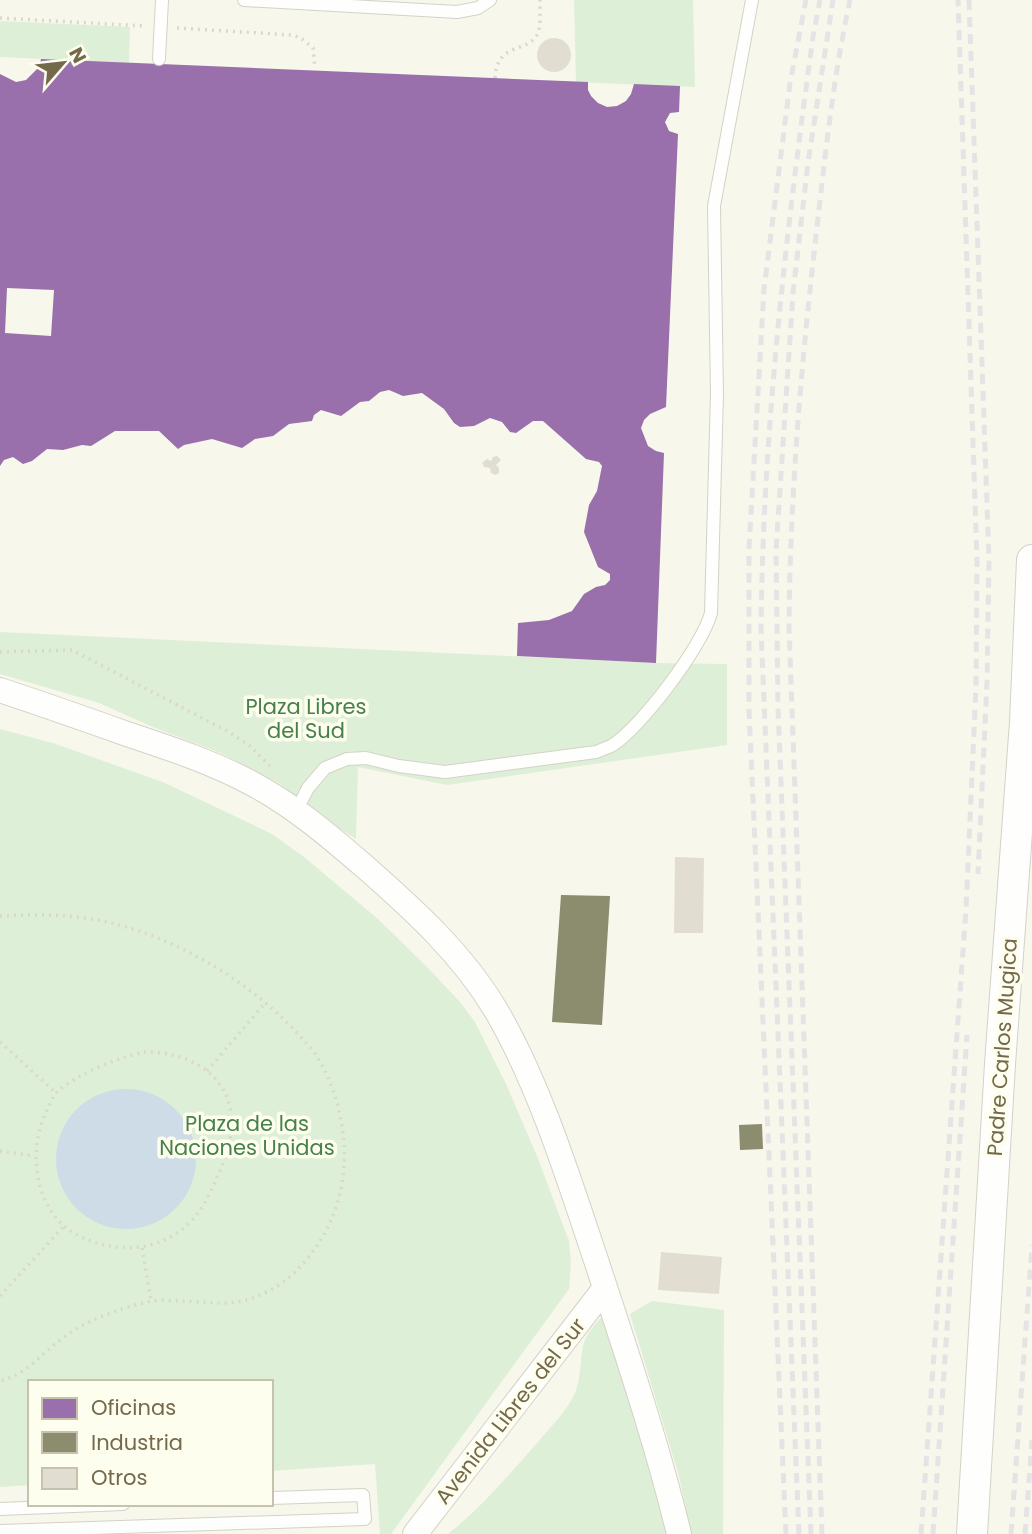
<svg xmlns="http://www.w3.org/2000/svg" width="1032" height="1534" font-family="Poppins,sans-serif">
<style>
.green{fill:#deefd7}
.water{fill:#cedce7}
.offices{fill:#9970ab;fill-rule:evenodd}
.industry{fill:#8c8c6e}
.building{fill:#e1ded1}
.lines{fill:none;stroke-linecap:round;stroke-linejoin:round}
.service-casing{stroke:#d4d2c7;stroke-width:14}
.minor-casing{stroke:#d4d2c7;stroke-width:26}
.tertiary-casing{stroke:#d4d2c7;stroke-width:32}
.path{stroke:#dad7ce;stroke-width:3.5;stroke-dasharray:2 5;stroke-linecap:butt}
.service{stroke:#fefefc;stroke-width:12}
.minor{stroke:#fefefc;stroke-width:24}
.tertiary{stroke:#fefefc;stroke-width:30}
.rail{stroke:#e6e3e5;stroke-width:5;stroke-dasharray:10 7;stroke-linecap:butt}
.labels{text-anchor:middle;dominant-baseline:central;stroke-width:7;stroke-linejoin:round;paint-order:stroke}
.park-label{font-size:21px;fill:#47804a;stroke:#fefeee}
.street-label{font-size:21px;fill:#75694c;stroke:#fefeee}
</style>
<rect width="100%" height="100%" fill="#f7f7ec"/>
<!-- green -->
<path class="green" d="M 574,0 L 693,0 L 695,87 L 576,82 Z
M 0,21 L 130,27 L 129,63 L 0,57 Z
M 0,632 L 656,663 L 727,664 L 727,745 L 447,785 L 358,767 L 356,839 L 323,818 L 279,783 L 218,752 L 155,728 L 99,703 L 0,674 Z
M 0,729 L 53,743 L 165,783 L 272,834 L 304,857 L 378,919 L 428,968 L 460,1002 L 475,1022 L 506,1084 L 537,1156 L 569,1241 L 571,1263 L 569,1289 L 391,1534 L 380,1534 L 375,1464 L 271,1471 L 271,1382 L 30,1382 L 30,1485 L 0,1487 Z
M 652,1301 L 724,1310 L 723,1534 L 691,1534 L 679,1476 L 630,1314 Z
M 608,1310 L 673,1534 L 448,1534 C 482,1507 510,1473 539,1441 C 551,1426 567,1411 575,1393 C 581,1378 580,1361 583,1346 C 587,1331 598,1321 608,1310 Z"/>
<!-- water -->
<path class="water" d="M56 1159a70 70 0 1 1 140 0a70 70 0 1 1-140 0Z"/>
<!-- offices -->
<path class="offices" d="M 41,59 L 588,82 L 588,90 L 591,96 L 598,103 L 607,107 L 617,106 L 626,101 L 631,94 L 634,84 L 680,86 L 679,112 L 670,113 L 665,122 L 669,131 L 678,134 L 666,407 L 650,414 L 644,420 L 641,428 L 648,446 L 656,451 L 664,453 L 656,663 L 517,656 L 518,623 L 549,620 L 572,611 L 584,594 L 596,587 L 605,585 L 610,580 L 610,574 L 598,567 L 584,532 L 589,505 L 597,491 L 602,466 L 599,462 L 586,459 L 543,421 L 533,421 L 516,433 L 510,432 L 502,422 L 490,418 L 474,426 L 460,427 L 454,423 L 444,409 L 422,393 L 403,396 L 389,390 L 380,392 L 369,401 L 360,402 L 341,416 L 321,410 L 314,415 L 312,421 L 289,424 L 273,436 L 255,439 L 242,448 L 212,439 L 184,445 L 178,449 L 159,431 L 115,431 L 91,446 L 82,445 L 63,450 L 47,449 L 32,461 L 23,464 L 13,457 L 4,460 L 0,466 L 0,74 L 16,82 L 26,80 L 39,67 ZM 7,288 L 54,290 L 51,336 L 5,333 Z"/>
<!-- industry -->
<path class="industry" d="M 561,895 L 610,896 L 602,1025 L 552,1022 Z
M 762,1124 L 763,1149 L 740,1150 L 739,1125 Z"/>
<!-- building -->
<path class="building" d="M537 55a17 17 0 1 1 34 0a17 17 0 1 1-34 0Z
M 497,456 L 501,460 L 496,465 L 499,468 L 499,473 L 495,475 L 491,473 L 490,468 L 484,467 L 482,463 L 487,459 L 491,461 L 493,457 Z
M 675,857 L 704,858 L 703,933 L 674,933 Z
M 661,1252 L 722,1257 L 719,1294 L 658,1290 Z"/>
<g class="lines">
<!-- service casing -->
<g class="service-casing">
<path id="service" d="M 244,0 L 457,12 L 478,8 L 490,0
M 159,59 L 162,0
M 296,811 L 308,788 L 325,768 L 347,759 L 366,758 L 399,766 L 445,772 L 596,752 C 601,750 606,748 611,746 C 640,729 703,645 711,613 L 717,394 L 714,206 L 752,0
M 0,1509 L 123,1504
M 0,1531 L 365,1519 L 363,1495 L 271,1498"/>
</g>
<!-- minor casing -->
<g class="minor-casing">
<path id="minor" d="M 0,690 C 42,704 85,719 127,734 C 169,748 212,762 251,783 C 293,805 329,836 364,866 C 413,909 463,954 497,1012 C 541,1088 570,1183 598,1266 C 627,1355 657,1443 679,1534
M 415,1534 L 605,1288"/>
</g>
<!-- tertiary casing -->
<g class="tertiary-casing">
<path id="tertiary" d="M 972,1534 L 1000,1064 L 1025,722 L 1032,560"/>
</g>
<!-- path -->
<path class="path" d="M 0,18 L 145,26
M 177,28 L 292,35 L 301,38 L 313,48 L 315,68
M 495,78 C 497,42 527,53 537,35 C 542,25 539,10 540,0
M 0,652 L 72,650 L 229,732 L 249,745 L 270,766
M 0,916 C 37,914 74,914 111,923 C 179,939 252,983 299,1035 C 305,1042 312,1048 316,1055 C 333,1082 342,1114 344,1145 C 347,1192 330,1237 297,1270 C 284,1284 261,1297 242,1301 C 225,1305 202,1302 184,1301 C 172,1301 158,1299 147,1302 C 117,1309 85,1321 60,1340 C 40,1355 26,1375 0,1381
M 0,1042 L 56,1093
M 144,1052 C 178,1051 219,1067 229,1103 C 236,1125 228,1155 218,1175 C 212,1189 205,1205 195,1217 C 164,1253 113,1256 74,1233 C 34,1210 27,1149 47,1110 C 50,1104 53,1096 57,1092 C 78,1073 118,1058 144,1052 Z
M 207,1071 L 265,1003
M 0,1151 L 35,1156
M 142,1248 L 151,1300
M 0,1296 L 63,1227"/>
<!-- service -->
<use href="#service" class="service"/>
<!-- minor -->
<use href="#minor" class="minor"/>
<!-- tertiary -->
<use href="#tertiary" class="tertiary"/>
<!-- rail -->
<path class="rail" d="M 969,0 L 989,560 L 987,682 L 978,874
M 786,1534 L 749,710 L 749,548 L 764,289 L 790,83 L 806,0
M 799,1534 L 761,629 C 763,430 786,233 813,37 L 820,0
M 811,1534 L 778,708 L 776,550 L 793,293 L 808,163 L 833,0
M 822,1534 L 789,627 C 790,497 801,366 816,236 C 825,157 833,78 850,0
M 921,1534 L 966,909 L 976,686 L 977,560 L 958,0
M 933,1534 L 967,1035
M 1011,1534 L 1032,1245
M 1025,1534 L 1032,1440"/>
</g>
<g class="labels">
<!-- park labels -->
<g class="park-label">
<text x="306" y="706">Plaza Libres<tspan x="306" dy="24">del Sud</tspan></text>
<text x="247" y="1123">Plaza de las<tspan x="247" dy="24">Naciones Unidas</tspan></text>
</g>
<!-- street labels -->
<g class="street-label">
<text transform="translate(1002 1047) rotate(-86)">Padre Carlos Mugica</text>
<text transform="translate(510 1411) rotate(-52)">Avenida Libres del Sur</text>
</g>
</g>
<!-- legend -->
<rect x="28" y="1380" width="245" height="126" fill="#fefeee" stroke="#c7c2ad" stroke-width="2"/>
<rect x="42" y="1398" width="35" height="21" fill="#9970ab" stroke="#c7c2ad" stroke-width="2"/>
<text x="91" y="1415" font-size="21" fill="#75694c">Oficinas</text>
<rect x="42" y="1432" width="35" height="21" fill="#8c8c6e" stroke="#c7c2ad" stroke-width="2"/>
<text x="91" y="1450" font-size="21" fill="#75694c">Industria</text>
<rect x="42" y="1468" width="35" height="21" fill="#e1ded1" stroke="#c7c2ad" stroke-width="2"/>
<text x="91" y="1485" font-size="21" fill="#75694c">Otros</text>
<!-- north arrow -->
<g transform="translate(63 63) rotate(62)" stroke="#fefeee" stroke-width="5" paint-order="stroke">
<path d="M0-5L12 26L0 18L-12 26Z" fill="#75694c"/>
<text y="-10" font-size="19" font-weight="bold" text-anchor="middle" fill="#75694c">N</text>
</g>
</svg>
